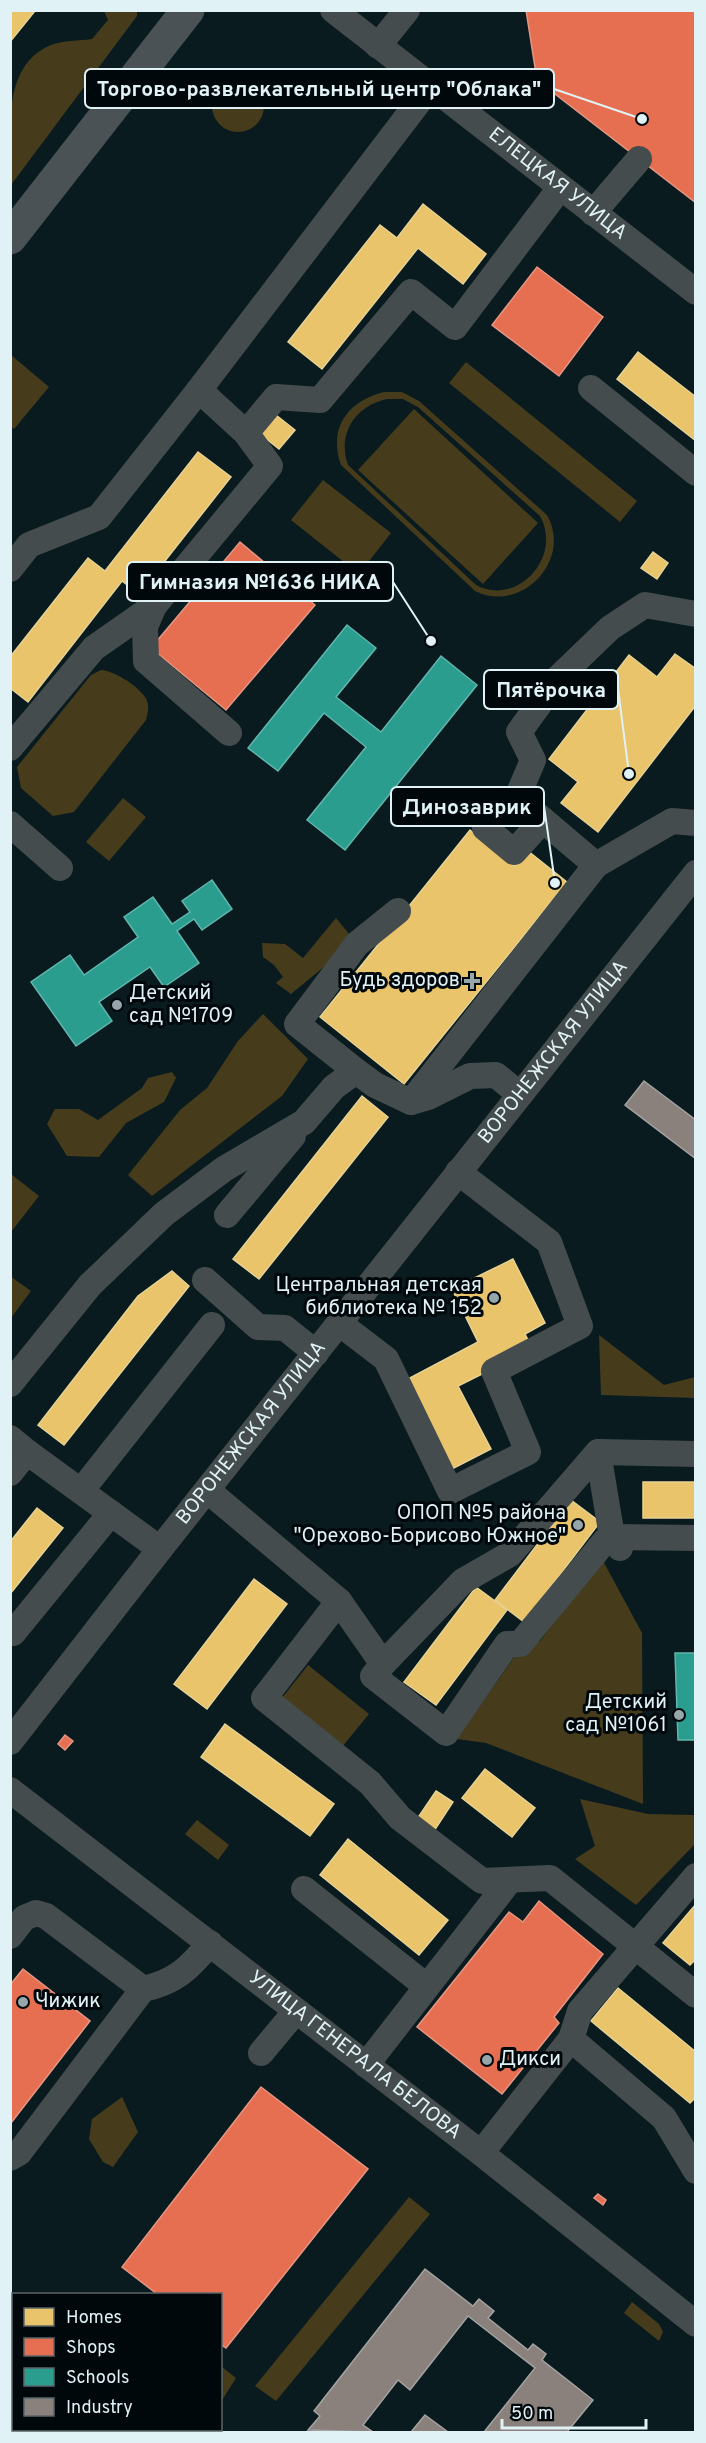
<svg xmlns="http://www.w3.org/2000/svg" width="706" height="2443" font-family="Overpass,sans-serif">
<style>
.green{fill:#463c1c;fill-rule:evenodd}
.homes{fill:#e9c46a;stroke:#e6d294;stroke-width:1.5}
.shops{fill:#e76f51;stroke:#e59682;stroke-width:1.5}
.schools{fill:#2a9d8f;stroke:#61b6ae;stroke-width:1.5}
.industry{fill:#8a817c;stroke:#a4a3a1;stroke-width:1.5}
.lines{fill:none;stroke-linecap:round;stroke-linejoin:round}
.minor{stroke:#444c4d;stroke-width:26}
.major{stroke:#4a5255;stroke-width:33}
.poi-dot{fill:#95a7ab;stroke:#01080b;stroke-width:2}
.labels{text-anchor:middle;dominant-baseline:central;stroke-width:6;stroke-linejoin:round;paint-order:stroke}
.street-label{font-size:20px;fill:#e0f2f6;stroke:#01080b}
.poi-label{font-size:20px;fill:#e0f2f6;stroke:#01080b;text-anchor:end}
.leader{fill:none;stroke:#e0f2f6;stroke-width:2}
.callout-dot{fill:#e0f2f6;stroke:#01080b;stroke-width:2}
.callout{fill:#01080b;stroke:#e0f2f6;stroke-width:2}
.callout-label{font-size:21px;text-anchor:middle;font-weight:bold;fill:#e0f2f6}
</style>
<rect width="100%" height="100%" fill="#091b1f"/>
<!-- green -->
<path class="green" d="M 104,11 L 137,11 L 137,16 L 11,185 C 10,139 0,65 51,45 C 63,40 79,41 92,39 L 108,20 Z
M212 106a26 26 0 1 1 52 0a26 26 0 1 1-52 0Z
M 11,355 L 49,387 L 14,429 L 10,426 Z
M 466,362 L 637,501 L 620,522 L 449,383 Z
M 384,392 L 402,392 L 419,401 L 547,515 C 573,561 520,614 475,591 L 341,465 C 328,429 347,401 384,392 ZM 387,399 L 403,399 L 418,407 L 540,516 C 563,557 517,607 476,585 L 348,465 C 337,434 355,406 387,399 Z
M 414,409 L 538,523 L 483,584 L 358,470 Z
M 323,480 L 391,533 L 359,574 L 291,520 Z
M 101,670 C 114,671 137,685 145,697 C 150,704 148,712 146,720 L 74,812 L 53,816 L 21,788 L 17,767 L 91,675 Z
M 123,798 L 146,817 L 109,861 L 86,842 Z
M 336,918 L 349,934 L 337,956 L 291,994 L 276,983 L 283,977 L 274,965 L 263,957 L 262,943 L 285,944 L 303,958 Z
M 263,1014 L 308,1059 L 282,1096 L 152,1196 L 128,1175 L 180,1110 L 207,1088 L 238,1041 Z
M 172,1072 L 176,1078 L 164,1102 L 126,1123 L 99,1157 L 67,1156 L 47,1124 L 55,1109 L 79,1109 L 98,1120 L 142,1088 L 148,1078 Z
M 11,1174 L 39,1196 L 11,1232 L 10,1175 Z
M 10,1276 L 31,1291 L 11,1318 L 10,1318 Z
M 599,1335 L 664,1385 L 695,1377 L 695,1398 L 601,1395 Z
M 602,1559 L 642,1633 L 643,1804 L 486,1743 L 457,1739 L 526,1640 L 540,1641 Z
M 308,1665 L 369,1714 L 342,1747 L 282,1698 Z
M 580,1799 L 648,1814 L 695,1815 L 695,1844 L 636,1905 L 575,1859 L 595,1846 Z
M 197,1820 L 229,1845 L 218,1860 L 185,1834 Z
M 122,2097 L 138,2132 L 113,2167 L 103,2162 L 89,2139 L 92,2119 Z
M 409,2197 L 430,2214 L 276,2401 L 255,2386 Z
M 632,2302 L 659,2324 L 663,2332 L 659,2341 L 624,2313 Z
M 221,2366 L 236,2378 L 221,2402 Z
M 84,2430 L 134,2430 L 132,2432 L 86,2432 Z"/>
<!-- homes -->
<path class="homes" d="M 10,10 L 35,11 L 10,42 Z
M 423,204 L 486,254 L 463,284 L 418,248 L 322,369 L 288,342 L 380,225 L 397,238 Z
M 638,352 L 696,397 L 696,441 L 617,379 Z
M 276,415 L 295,430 L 279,449 L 260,434 Z
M 198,452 L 231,477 L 139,594 L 122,581 L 28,702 L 10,688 L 10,657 L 88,558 L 105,571 Z
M 653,552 L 668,563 L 657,579 L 641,568 Z
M 675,654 L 696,669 L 696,705 L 598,832 L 561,803 L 578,782 L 549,759 L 629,655 L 657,677 Z
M 470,830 L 515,866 L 528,851 L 567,882 L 404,1084 L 320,1017 Z
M 362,1096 L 388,1117 L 259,1279 L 233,1259 Z
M 513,1259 L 545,1323 L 525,1334 L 529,1342 L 492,1369 L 458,1386 L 491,1449 L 450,1470 L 404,1381 L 478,1342 L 452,1289 Z
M 172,1271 L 189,1286 L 64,1445 L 38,1425 L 138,1296 Z
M 643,1482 L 696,1482 L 696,1518 L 643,1518 Z
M 571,1500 L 600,1522 L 524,1622 L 495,1600 Z
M 37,1508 L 63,1528 L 10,1594 L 10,1542 Z
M 254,1579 L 287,1604 L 207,1709 L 174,1684 Z
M 476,1587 L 507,1610 L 436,1705 L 404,1682 Z
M 225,1724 L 334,1804 L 310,1836 L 201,1757 Z
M 485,1769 L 535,1808 L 512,1837 L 462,1798 Z
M 436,1791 L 453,1802 L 434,1831 L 417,1819 Z
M 348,1839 L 448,1920 L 419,1955 L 320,1875 Z
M 696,1904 L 696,1959 L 690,1965 L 663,1943 Z
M 618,1988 L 696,2052 L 696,2097 L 690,2103 L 591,2021 Z"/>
<!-- shops -->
<path class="shops" d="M 526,10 L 696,10 L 696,203 L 537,80 Z
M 537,267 L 603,317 L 559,376 L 492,325 Z
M 240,542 L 315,605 L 226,710 L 151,648 Z
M 65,1735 L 73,1741 L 65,1750 L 58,1744 Z
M 539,1901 L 603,1954 L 554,2017 L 559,2023 L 502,2094 L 417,2027 L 509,1912 L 523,1922 Z
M 23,1969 L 90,2021 L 11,2123 L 10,1985 Z
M 261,2087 L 368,2169 L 226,2348 L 220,2344 L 220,2294 L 157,2294 L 122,2267 Z
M 598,2194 L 606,2200 L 603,2205 L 594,2198 Z"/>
<!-- schools -->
<path class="schools" d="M 347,625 L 376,648 L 336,697 L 381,732 L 441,656 L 477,685 L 345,850 L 307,820 L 366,747 L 324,713 L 278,771 L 248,748 Z
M 212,880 L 232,909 L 202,930 L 194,919 L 177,931 L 199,963 L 164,987 L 150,967 L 99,1002 L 112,1021 L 76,1046 L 31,982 L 70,955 L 84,975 L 138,937 L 124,917 L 153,897 L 172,924 L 190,912 L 182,901 Z
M 675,1653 L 696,1653 L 696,1740 L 678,1740 Z"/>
<!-- industry -->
<path class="industry" d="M 644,1081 L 696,1120 L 696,1159 L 625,1105 Z
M 425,2269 L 473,2306 L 479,2299 L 494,2311 L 488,2318 L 528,2350 L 533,2344 L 546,2354 L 542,2360 L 593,2400 L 567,2432 L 484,2432 L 535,2368 L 468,2316 L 410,2390 L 398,2380 L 363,2425 L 373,2432 L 308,2430 L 320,2416 L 314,2411 Z
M 425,2415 L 448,2432 L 411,2432 Z"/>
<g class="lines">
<!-- minor -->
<g class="minor">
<path id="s1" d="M 333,10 L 696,292"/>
<path d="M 378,46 L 407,10"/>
<path d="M 593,213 L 639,159"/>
<path d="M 591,388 L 696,473"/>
<path d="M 246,433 L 276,397 L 320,400 L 411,292 L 455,327 L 560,188"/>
<path d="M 10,569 L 29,545 L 99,517 L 199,390 L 430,87"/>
<path d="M 154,606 L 145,627 L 146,661 L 229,733"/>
<path d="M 696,614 L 645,605 L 610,628 L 559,677 L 519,732 L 533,760 L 517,798 L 596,865 L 672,821 L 696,823"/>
<path d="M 10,748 L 94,648 L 154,606 L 270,466 L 246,433 L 199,390"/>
<path d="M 10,824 L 60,868"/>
<path d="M 485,828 L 514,852 L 543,820"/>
<path d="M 356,1071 L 297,1024 L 357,944 L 398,911"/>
<path d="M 411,1102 L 596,865"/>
<path d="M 227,1215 L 293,1136"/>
<path d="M 205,1280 L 258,1327 L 285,1328 L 316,1353"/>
<path d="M 339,1323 L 386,1359 L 450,1491 L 528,1452 L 494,1371 L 580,1326 L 549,1242 L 458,1172"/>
<path d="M 10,1384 L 90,1285 L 164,1214 L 224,1169 L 304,1122 L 334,1087 L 356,1071 L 375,1085 L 411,1102 L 428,1097 L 470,1076 L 496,1075 L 519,1094"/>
<path d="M 10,1438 L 27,1452"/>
<path d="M 598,1452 L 612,1537 L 620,1548"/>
<path d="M 10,1473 L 27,1452 L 160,1549"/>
<path d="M 207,1490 L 339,1601 L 383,1664 L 463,1581 L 510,1554 L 598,1452 L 696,1454"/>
<path d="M 81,1491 L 212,1325"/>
<path d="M 339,1601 L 264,1698 L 370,1783 L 400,1818 L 482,1881 L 550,1878 L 696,1995"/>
<path d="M 10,1630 L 13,1633 L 111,1513"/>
<path d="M 383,1664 L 373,1676 L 446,1733 L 507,1644 L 520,1644 L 605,1541 L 612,1537 L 696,1538"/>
<path id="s2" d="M 10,1742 L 160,1549 L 696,873"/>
<path id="s3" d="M 10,1790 L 481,2153 L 696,2324"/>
<path d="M 304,1889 L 426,1986"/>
<path d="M 10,1936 L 24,1918 L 36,1913 L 46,1916 L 143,1989"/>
<path d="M 571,2039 L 664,2118 L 696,2171"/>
<path d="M 261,2053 L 296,2011"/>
<path d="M 366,2065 L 510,1880"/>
<path d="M 481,2153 L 571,2039 L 580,2011 L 696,1876"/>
<path d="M 10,2158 L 19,2153 L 143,1989 C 175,1982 189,1969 210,1943"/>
<path d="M 177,2430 L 178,2432"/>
</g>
<!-- major -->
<path class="major" d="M 10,238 L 188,10"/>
</g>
<!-- markers -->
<g class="poi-dot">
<path d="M469 972h6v6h6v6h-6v6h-6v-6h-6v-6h6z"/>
<circle cx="117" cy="1005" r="6"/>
<circle cx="494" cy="1298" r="6"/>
<circle cx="578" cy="1525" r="6"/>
<circle cx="679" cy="1715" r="6"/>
<circle cx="23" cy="2002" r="6"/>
<circle cx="487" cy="2060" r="6"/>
</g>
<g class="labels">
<!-- street labels -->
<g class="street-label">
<text stroke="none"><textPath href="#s1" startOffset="284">ЕЛЕЦКАЯ УЛИЦА</textPath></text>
<text stroke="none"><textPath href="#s2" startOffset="878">ВОРОНЕЖСКАЯ УЛИЦА</textPath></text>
<text stroke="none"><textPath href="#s2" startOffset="392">ВОРОНЕЖСКАЯ УЛИЦА</textPath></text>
<text stroke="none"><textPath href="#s3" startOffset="435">УЛИЦА ГЕНЕРАЛА БЕЛОВА</textPath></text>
</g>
<!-- poi labels -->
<g class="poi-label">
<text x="460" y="981">Будь здоров</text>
<text x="129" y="994" text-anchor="start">Детский<tspan x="129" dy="23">сад №1709</tspan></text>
<text x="482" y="1286">Центральная детская<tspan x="482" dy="23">библиотека № 152</tspan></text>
<text x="566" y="1514">ОПОП №5 района<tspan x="566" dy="23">"Орехово-Борисово Южное"</tspan></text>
<text x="667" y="1703">Детский<tspan x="667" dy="23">сад №1061</tspan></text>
<text x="35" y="2002" text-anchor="start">Чижик</text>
<text x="499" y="2060" text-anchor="start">Дикси</text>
</g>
</g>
<!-- callouts -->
<path class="leader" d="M642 119L554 89M431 641L393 582M629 774L618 689M555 883L544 806"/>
<g class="callout-dot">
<circle cx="642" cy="119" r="6"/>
<circle cx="431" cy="641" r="6"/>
<circle cx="629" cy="774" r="6"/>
<circle cx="555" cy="883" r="6"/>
</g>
<g class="callout">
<rect x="85" y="69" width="469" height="39" rx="6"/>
<rect x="127" y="562" width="266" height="39" rx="6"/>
<rect x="484" y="670" width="134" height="39" rx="6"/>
<rect x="391" y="787" width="153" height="39" rx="6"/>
</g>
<g class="callout-label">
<text x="319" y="96">Торгово-развлекательный центр "Облака"</text>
<text x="260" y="589">Гимназия №1636 НИКА</text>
<text x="551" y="697">Пятёрочка</text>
<text x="467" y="814">Динозаврик</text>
</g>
<!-- border -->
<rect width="706" height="2443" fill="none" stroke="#e0f2f6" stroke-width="24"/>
<!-- legend -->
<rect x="12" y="2293" width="210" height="138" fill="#01080b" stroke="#5a6669" stroke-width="1.5"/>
<rect x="24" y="2308" width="30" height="18" fill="#e9c46a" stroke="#5a6669" stroke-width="1.5"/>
<text x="66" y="2323" font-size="18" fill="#e0f2f6">Homes</text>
<rect x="24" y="2338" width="30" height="18" fill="#e76f51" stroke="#5a6669" stroke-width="1.5"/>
<text x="66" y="2353" font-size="18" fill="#e0f2f6">Shops</text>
<rect x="24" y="2368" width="30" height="18" fill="#2a9d8f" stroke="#5a6669" stroke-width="1.5"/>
<text x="66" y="2383" font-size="18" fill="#e0f2f6">Schools</text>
<rect x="24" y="2398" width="30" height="18" fill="#8a817c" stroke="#5a6669" stroke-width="1.5"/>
<text x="66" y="2413" font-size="18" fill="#e0f2f6">Industry</text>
<!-- scale -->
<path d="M502 2419v9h144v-9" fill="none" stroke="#e0f2f6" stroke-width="3"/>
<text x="511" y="2419" font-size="18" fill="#e0f2f6" stroke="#01080b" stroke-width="4.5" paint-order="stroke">50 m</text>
</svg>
